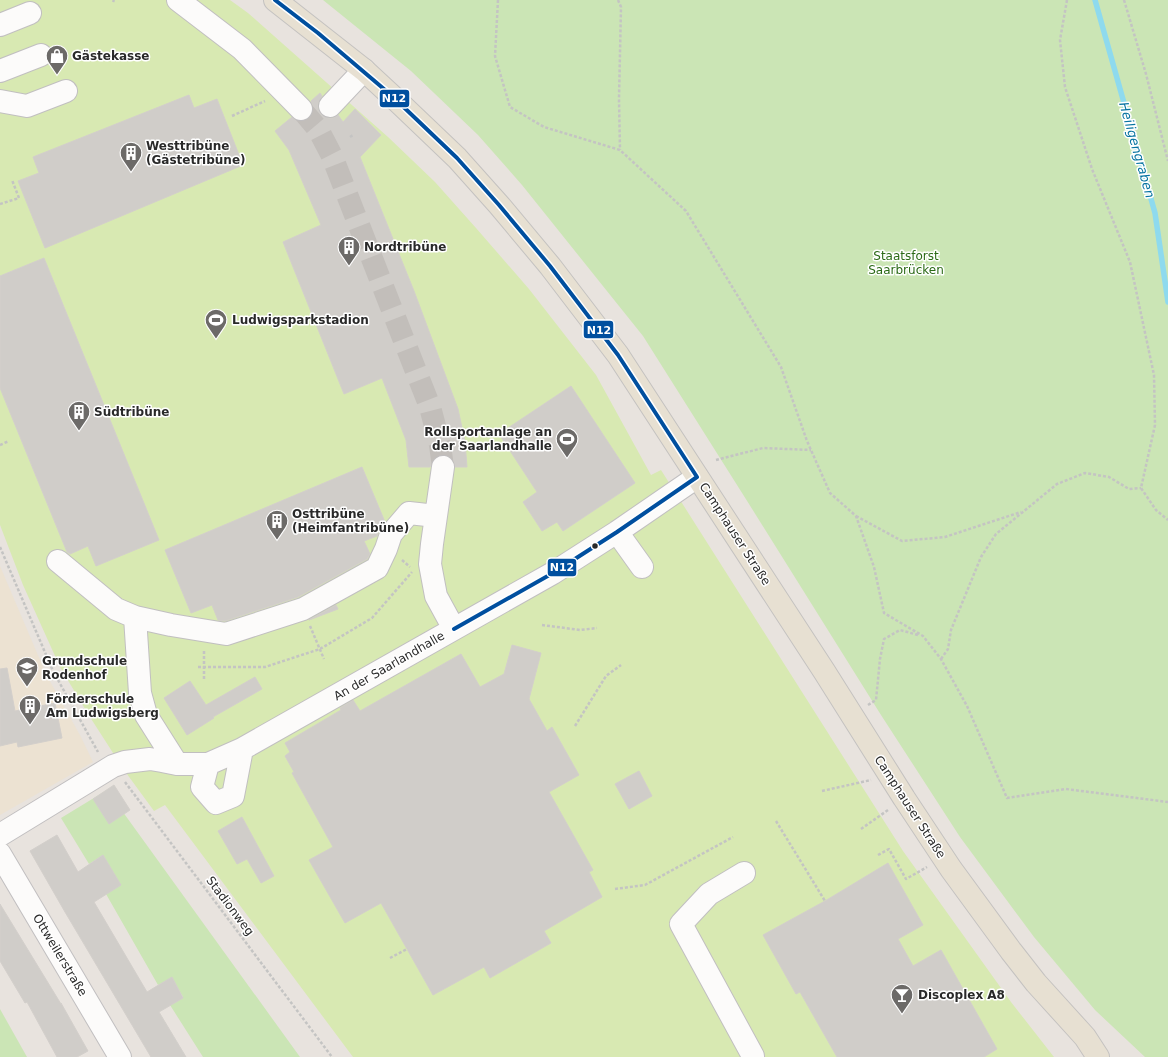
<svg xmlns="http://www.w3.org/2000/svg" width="1168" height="1057" font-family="'DejaVu Sans',sans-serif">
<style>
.education{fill:#ece2d2}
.green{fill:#cbe5b5}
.pitch{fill:#d8e9b2}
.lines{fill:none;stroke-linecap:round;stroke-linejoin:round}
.stream{stroke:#8edaee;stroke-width:5.5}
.building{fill:#d0cdc9;stroke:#d3cfcb}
.minor-tunnel{stroke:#c2beba;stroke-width:22;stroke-dasharray:22 11;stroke-linecap:butt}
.minor-casing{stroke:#c1bfc0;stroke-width:24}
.major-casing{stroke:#c4c2c0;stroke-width:24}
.path{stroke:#c4c4c3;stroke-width:2.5;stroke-dasharray:3 2;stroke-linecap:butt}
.minor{stroke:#fcfbfa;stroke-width:22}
.major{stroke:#e7e0d2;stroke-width:22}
.bus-1-casing{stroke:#fff;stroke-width:7}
.bus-1{stroke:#004f9f;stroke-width:4}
.bus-dot{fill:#292929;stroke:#fff;stroke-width:1.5}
.labels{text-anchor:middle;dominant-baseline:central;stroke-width:3;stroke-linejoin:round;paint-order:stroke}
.poi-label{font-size:12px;font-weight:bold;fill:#292929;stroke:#fff;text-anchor:start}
.park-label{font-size:12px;fill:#2b6a16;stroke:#fff}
.street-label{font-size:12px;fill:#292929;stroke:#fff}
.water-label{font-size:13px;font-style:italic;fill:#0673a0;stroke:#fff}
.line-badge{stroke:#fff;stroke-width:1.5}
.badge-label{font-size:11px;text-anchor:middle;font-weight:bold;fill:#fff}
</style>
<rect width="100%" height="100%" fill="#e8e3de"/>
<!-- education -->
<path class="education" d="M 0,566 L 46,674 L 81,737 L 93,762 L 0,815 Z"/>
<!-- green -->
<path class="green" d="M 323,0 L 1168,0 L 1168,1057 L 1145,1057 L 1095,1010 L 1034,937 L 960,837 L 881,715 L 749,504 L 643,336 L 522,185 L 478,135 L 411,71 Z
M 107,790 L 300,1057 L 203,1057 L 170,1005 L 183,997 L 172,978 L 158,985 L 106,894 L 103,855 L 89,864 L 61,818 Z
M 0,1009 L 27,1057 L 0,1057 Z"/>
<!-- pitch -->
<path class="pitch" d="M 0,0 L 230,0 L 248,13 L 388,137 L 435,182 L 476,228 L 529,289 L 596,375 L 651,475 L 661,470 L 903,851 L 1011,1002 L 1054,1057 L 353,1057 L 165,805 L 154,811 L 124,770 L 88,714 L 60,667 L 23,585 L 0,525 Z"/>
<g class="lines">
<!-- stream -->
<path class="stream" d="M 1095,0 L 1155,213 L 1168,302"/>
</g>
<!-- building -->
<path class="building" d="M 320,93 L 322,96 L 318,103 L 318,109 L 322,115 L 328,118 L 333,118 L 338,115 L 343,122 L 355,109 L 381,135 L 360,157 L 414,291 L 458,409 L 465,442 L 467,467 L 455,467 L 454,462 L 451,457 L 444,455 L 439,455 L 433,459 L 430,467 L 409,467 L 406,440 L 382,378 L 344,394 L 283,242 L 321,225 L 289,150 L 275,131 L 292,117 L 298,121 L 304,121 L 309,118 L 313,112 L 313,106 L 311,101 Z
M 189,95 L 194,108 L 217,99 L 243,165 L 45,248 L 18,181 L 39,173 L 33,157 Z
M 44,258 L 159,540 L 96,566 L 88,546 L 70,554 L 67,552 L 0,388 L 0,276 Z
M 571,386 L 635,483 L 563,531 L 557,522 L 542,531 L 523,502 L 537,492 L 499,434 Z
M 362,467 L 385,522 L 379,530 L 377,536 L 364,541 L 370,554 L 367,559 L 298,597 L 225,621 L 218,620 L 212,605 L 191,613 L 165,550 Z
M 336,605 L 338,609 L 309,620 Z
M 512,645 L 541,653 L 529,699 L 547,731 L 552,727 L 579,775 L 549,792 L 593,870 L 589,872 L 602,897 L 544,931 L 551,943 L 490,978 L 484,967 L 433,995 L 381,903 L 345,923 L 309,860 L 333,847 L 292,773 L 294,772 L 285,756 L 290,752 L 285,743 L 341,710 L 340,708 L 353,700 L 360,711 L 461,654 L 480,687 L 504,674 Z
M 7,668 L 15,711 L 55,703 L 62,738 L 18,747 L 17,742 L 0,746 L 0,669 Z
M 255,677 L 262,689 L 213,717 L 214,718 L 187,735 L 164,698 L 190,681 L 206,705 Z
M 639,771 L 652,796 L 629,809 L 615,784 Z
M 114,785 L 130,810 L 109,824 L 93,799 Z
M 242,817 L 274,876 L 261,883 L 247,859 L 237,864 L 218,831 Z
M 57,835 L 78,872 L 103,855 L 121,885 L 94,902 L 147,992 L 172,977 L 183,998 L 159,1012 L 186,1057 L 151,1057 L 65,912 L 30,851 Z
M 888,863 L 923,925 L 898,939 L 913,966 L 941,950 L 997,1049 L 984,1057 L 837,1057 L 800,992 L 796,994 L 763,935 L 825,901 Z
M 0,904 L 61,1004 L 61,1003 L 88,1051 L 77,1057 L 57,1057 L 27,1002 L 25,1003 L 0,961 Z"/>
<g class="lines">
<!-- minor-tunnel -->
<path class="minor-tunnel" d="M 301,109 L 318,129 L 332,156 L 430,407 L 440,445 L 443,467"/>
<!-- minor casing -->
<g class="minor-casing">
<path id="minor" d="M 178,0 L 242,49 L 301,109
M 0,25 L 30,13
M 0,71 L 41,55
M 0,101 L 27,106 L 66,91
M 330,106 L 364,70
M 443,467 L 432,544 L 430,564 L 436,596 L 454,629
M 617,532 L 642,567
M 58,561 L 116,609 L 135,617 L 171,625 L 226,634 L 303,609 L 377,568 L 386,549 L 391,534 L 409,513 L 436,516
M 135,617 L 140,693 L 146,715 L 177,764
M 208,764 L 202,787 L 216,803 L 233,796 L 242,749
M 0,835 L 113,766 L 125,762 L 150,759 L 162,761 L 177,764 L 208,764 L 242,749 L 553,573 L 617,532 L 697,477
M 0,854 L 120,1057
M 744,873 L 709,894 L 681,924 L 753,1056 L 752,1057"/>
</g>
<!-- major casing -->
<g class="major-casing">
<path id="major" d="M 275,0 L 364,70 L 391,95 L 457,158 L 499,205 L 550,266 L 618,355 L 824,671 L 904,798 L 951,869 L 1011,951 L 1036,983 L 1085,1037 L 1098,1057"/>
</g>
<!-- path -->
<path class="path" d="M 498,0 L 495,56 L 510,107 L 544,127 L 620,150 L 686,211 L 781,367 L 807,441 L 830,493 L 856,516 L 874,567 L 884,613 L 923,636 L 941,659 L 967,706 L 1007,798 L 1066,789 L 1168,802
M 618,0 L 621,7 L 619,99 L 620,150
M 1067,0 L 1060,40 L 1065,87 L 1092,169 L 1130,262 L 1154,375 L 1155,425 L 1141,488 L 1156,510 L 1168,520
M 1124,0 L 1146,74 L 1168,161
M 113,2 L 114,0
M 232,116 L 265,101
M 350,137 L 353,135
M 0,204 L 19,198 L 12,180
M 0,445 L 9,441
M 716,460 L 763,448 L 811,450
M 856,516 L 902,541 L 945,537 L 1021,512
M 0,547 L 53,671 L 98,752
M 402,560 L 410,567
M 542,625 L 580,630 L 597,628
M 310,626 L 324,659
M 941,659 L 948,649 L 951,630 L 981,557 L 996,534 L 1057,484 L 1085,473 L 1109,477 L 1129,489 L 1141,488
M 198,667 L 265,667 L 320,649 L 372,618 L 412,572
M 204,679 L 204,650
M 868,705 L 876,700 L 880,659 L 884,639 L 900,630 L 918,635
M 575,726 L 606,676 L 621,665
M 125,782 L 332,1057
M 822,791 L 871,780
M 776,821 L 825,901
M 861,829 L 888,810
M 878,855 L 889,849 L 906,879 L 927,867
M 615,889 L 645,885 L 733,837
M 390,958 L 407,949"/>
<!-- minor -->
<use href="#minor" class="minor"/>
<!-- major -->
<use href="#major" class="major"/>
<!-- bus-1 casing -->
<g class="bus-1-casing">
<path id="bus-1" d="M 275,0 L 318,33 L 391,95 L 457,158 L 499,205 L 550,266 L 618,355 L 697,477 L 617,532 L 553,573 L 454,629"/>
</g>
<!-- bus-1 -->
<use href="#bus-1" class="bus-1"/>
</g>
<!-- icons -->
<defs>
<g id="shop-pin" transform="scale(1.15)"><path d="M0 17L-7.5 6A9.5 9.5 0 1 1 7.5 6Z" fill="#6c6a68" stroke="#fff"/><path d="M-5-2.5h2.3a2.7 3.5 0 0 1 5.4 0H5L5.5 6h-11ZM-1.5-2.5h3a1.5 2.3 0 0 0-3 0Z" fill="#fff"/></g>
<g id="building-pin" transform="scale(1.15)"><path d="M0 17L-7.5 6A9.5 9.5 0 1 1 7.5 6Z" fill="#6c6a68" stroke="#fff"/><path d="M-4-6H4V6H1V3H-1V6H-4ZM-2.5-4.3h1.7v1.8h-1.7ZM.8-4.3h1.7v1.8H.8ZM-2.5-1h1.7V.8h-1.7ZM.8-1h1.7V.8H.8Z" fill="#fff"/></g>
<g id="stadium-pin" transform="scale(1.15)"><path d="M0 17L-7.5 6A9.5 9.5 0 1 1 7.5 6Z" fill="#6c6a68" stroke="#fff"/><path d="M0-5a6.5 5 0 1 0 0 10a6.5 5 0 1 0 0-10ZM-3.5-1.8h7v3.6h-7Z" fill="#fff"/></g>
<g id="school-pin" transform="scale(1.15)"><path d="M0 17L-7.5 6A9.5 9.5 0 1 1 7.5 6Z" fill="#6c6a68" stroke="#fff"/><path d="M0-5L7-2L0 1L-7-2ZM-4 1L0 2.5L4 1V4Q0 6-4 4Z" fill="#fff"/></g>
<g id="bar-pin" transform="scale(1.15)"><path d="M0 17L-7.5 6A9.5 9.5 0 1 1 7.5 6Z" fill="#6c6a68" stroke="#fff"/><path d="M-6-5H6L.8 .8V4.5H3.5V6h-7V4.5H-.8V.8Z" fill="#fff"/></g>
</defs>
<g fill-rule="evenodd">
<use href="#shop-pin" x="57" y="56"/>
<use href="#building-pin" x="131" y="153"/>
<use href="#building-pin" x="349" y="247"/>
<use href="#stadium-pin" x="216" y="320"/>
<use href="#building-pin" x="79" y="412"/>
<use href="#stadium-pin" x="567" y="439"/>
<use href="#building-pin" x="277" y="521"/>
<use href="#school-pin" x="27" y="668"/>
<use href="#building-pin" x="30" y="706"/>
<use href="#bar-pin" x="902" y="995"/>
</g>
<!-- markers -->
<circle class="bus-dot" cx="595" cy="546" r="3.5"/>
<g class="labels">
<!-- poi labels -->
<g class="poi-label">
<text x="72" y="56">Gästekasse</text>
<text x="146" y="146">Westtribüne<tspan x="146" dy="14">(Gästetribüne)</tspan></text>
<text x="364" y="247">Nordtribüne</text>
<text x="232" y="320">Ludwigsparkstadion</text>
<text x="94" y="412">Südtribüne</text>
<text x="552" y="432" text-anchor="end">Rollsportanlage an<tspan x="552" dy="14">der Saarlandhalle</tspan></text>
<text x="292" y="514">Osttribüne<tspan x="292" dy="14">(Heimfantribüne)</tspan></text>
<text x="42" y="661">Grundschule<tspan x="42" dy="14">Rodenhof</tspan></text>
<text x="46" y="699">Förderschule<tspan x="46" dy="14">Am Ludwigsberg</tspan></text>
<text x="918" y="995">Discoplex A8</text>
</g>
<!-- park labels -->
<g class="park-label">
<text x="906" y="256">Staatsforst<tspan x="906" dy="14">Saarbrücken</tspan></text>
</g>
<!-- street labels -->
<g class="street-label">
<text transform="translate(735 534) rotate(57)">Camphauser Straße</text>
<text transform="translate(389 666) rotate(-30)">An der Saarlandhalle</text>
<text transform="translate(910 807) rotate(57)">Camphauser Straße</text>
<text transform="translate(230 906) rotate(53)">Stadionweg</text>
<text transform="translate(60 955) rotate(59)">Ottweilerstraße</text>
</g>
<!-- water labels -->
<g class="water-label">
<text transform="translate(1137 150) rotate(74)">Heiligengraben</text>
</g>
</g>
<g class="line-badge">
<rect x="379" y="89" width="31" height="19" rx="4" fill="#004f9f"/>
<rect x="583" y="320" width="31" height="19" rx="4" fill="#004f9f"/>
<rect x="547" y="558" width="30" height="19" rx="4" fill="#004f9f"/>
</g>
<g class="badge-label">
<text x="394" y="102">N12</text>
<text x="599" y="334">N12</text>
<text x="562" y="571">N12</text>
</g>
</svg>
